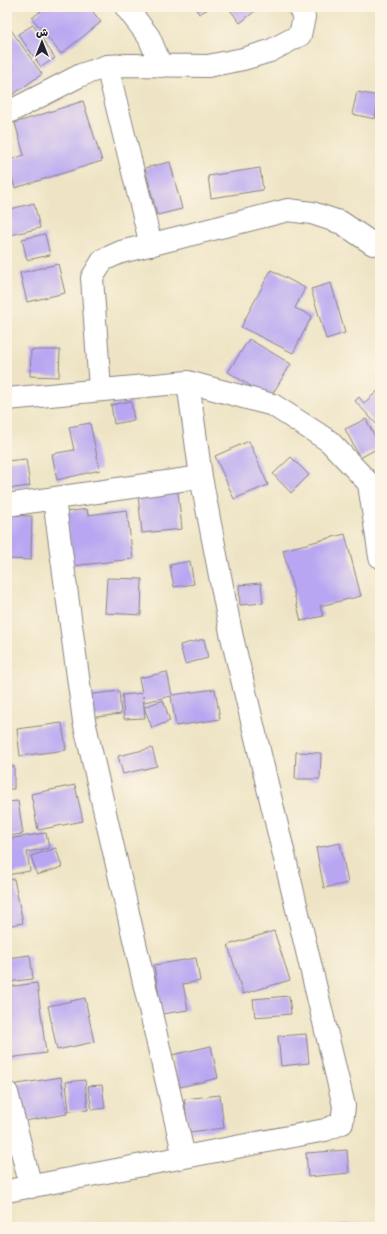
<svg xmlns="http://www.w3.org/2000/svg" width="387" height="1234" font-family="Mali,'Playpen Sans Arabic',sans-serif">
	<rect width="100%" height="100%" fill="#fcf5e5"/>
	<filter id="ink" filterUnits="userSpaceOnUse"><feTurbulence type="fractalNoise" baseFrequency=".025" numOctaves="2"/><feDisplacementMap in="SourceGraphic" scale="8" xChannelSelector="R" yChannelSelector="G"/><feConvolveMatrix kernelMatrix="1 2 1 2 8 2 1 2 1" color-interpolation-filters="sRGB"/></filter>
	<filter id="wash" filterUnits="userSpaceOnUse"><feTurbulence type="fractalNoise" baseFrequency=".012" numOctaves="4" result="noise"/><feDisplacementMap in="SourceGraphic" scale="16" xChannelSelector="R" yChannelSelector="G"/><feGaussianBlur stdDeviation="0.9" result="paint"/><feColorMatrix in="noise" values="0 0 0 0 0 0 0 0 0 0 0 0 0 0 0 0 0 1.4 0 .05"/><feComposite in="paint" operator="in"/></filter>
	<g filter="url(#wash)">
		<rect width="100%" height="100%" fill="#eee4c5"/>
		<g id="blocks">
			<path fill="#b8a6f2" d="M 38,7 L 89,7 L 101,22 L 61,54 L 32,18 L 41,11 Z
				M 195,7 L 212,7 L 199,14 Z
				M 228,7 L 260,7 L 240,23 Z
				M 33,25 L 55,58 L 41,67 L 18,34 Z
				M 11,30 L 42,74 L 8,98 L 7,95 L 7,32 Z
				M 357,92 L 379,96 L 375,119 L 352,114 Z
				M 83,101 L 102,161 L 15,188 L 7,161 L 24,155 L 15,123 Z
				M 170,162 L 182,209 L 157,215 L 145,168 Z
				M 260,168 L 263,190 L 211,198 L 208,176 Z
				M 34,203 L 40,228 L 7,236 L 7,210 Z
				M 45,234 L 50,255 L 27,260 L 22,239 Z
				M 58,264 L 65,293 L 27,302 L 20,273 Z
				M 271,270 L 305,288 L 295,308 L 312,316 L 293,353 L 241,327 Z
				M 331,283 L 345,333 L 326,339 L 311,289 Z
				M 249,339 L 291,364 L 270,398 L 228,372 Z
				M 31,350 L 60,350 L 59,377 L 30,376 Z
				M 380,389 L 380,428 L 355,401 L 359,397 L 364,403 Z
				M 131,401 L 134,420 L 114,424 L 111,405 Z
				M 366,419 L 380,447 L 360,458 L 345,429 Z
				M 90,423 L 100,470 L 57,480 L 52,454 L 74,450 L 69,427 Z
				M 249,441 L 268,485 L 234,499 L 215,456 Z
				M 291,457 L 309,475 L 291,493 L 273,474 Z
				M 26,459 L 30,486 L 7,489 L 7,461 Z
				M 178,492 L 182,529 L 142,533 L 138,495 Z
				M 87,509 L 88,515 L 127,510 L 133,559 L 72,566 L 66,512 Z
				M 7,515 L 32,516 L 31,560 L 7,559 Z
				M 345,534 L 361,596 L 320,606 L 323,616 L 301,621 L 283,550 Z
				M 190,561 L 194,584 L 174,587 L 170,565 Z
				M 107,578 L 142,579 L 141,615 L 105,613 Z
				M 261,583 L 263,603 L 240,605 L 239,585 Z
				M 204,639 L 208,658 L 185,664 L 180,645 Z
				M 167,672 L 172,695 L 215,689 L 220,719 L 176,726 L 171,696 L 144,702 L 143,696 L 145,718 L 124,719 L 122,695 L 142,693 L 139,678 Z
				M 119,691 L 121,714 L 89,718 L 86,695 Z
				M 163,700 L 170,721 L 152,728 L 144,707 Z
				M 62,723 L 66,750 L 20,756 L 17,729 Z
				M 152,748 L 157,766 L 123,774 L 118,756 Z
				M 296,752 L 321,753 L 320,779 L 295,779 Z
				M 7,766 L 14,766 L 14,789 L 7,789 Z
				M 75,785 L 83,821 L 38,830 L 31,794 Z
				M 18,801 L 23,834 L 7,836 L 7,802 Z
				M 46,833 L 49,848 L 27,852 L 30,871 L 7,875 L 7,839 Z
				M 340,843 L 348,883 L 324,888 L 316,848 Z
				M 56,848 L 62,867 L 37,875 L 31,856 Z
				M 14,879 L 23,923 L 7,926 L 7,880 Z
				M 274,931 L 290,980 L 243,994 L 228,945 Z
				M 30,955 L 33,979 L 7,982 L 7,958 Z
				M 196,958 L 200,981 L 183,984 L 188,1010 L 162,1014 L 154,965 Z
				M 37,983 L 46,1053 L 8,1058 L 7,987 Z
				M 289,996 L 291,1014 L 255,1017 L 253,999 Z
				M 85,998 L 94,1042 L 57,1050 L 48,1006 Z
				M 306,1034 L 309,1063 L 281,1066 L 278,1036 Z
				M 211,1046 L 218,1078 L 180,1087 L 172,1055 Z
				M 61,1077 L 67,1114 L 18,1122 L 12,1085 Z
				M 85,1080 L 88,1110 L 69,1111 L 66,1082 Z
				M 102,1085 L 105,1108 L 92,1110 L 88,1086 Z
				M 220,1095 L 224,1128 L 189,1132 L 184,1099 Z
				M 347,1150 L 349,1173 L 308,1177 L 306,1153 Z
				M 364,1223 L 365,1227 L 331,1227 L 331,1225 Z"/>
		</g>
	</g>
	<g filter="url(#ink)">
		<use href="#blocks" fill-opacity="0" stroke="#888380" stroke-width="1"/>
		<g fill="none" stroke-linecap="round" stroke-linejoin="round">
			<g stroke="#888380" stroke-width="24">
				<path id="street" d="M 126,7 L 149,37 L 161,66
					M 107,66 L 151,245
					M 7,113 L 81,75 L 107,66 L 128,65 L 208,66 L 243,59 L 270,51 L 300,35 L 304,17 L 299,7
					M 100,389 L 92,278 L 103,260 L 121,252 L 288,210 L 312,213 L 342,223 L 373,244
					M 7,399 L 188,382 L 273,405 L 329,441 L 380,495
					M 369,484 L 380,557
					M 54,499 L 84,721 L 184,1157
					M 7,505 L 201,477
					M 7,1093 L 31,1187
					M 7,1191 L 325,1130 L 342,1123 L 344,1106 L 231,633 L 201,477 L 188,382"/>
			</g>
			<use href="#street" stroke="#fff" stroke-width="22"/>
		</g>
	</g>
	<rect width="387" height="1234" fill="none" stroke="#fcf5e5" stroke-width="24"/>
	<g transform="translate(42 42)" stroke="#fcf5e5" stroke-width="3" paint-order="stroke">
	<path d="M0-3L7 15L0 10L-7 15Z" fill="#22223b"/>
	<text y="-6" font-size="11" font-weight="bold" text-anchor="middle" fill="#22223b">ش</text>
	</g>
</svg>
